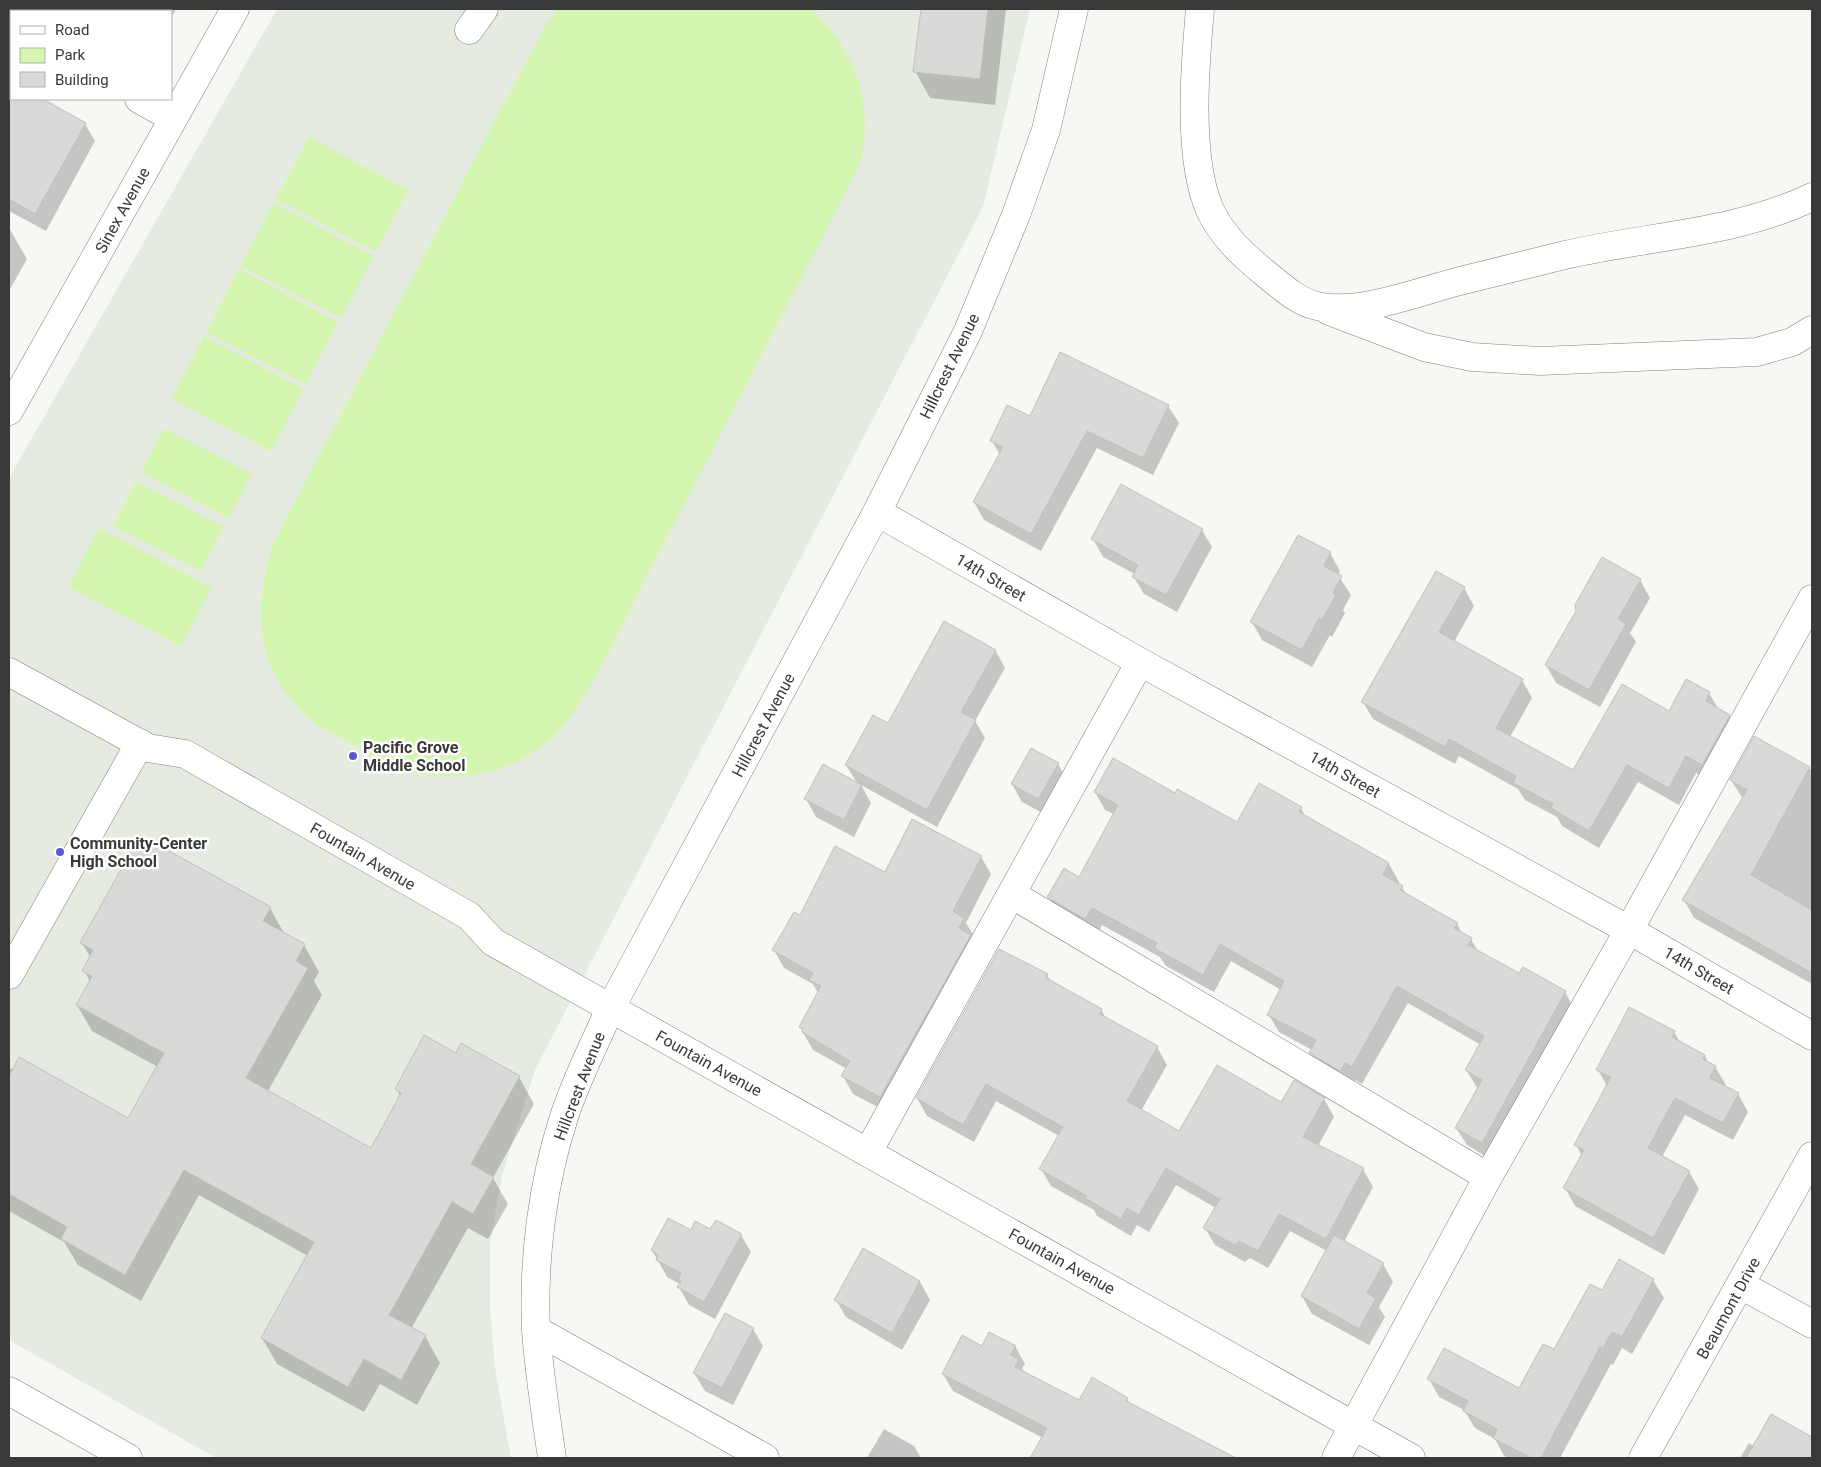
<svg xmlns="http://www.w3.org/2000/svg" width="1821" height="1467" font-family="Roboto,sans-serif">
	<rect width="100%" height="100%" fill="#f6f8f4"/>
	<path fill="#e6ebe2" d="M 277,9 L 1030,9 L 983,207 L 535,1070 L 502,1176 L 490,1243 L 490,1310 L 496,1375 L 511,1458 L 216,1458 L 9,1340 L 9,478 Z"/>
	<path fill="#d5f6b1" d="M 558,9 L 810,9 C 852,42 874,102 862,155 C 860,163 855,172 852,180 C 788,305 723,430 658,555 C 629,610 603,673 566,723 C 559,733 547,742 538,749 C 502,776 450,783 407,771 C 387,766 366,752 348,742 C 337,736 325,730 315,723 C 255,673 252,614 273,544 L 497,117 L 546,25 Z
		M 309,137 L 409,190 L 376,252 L 276,199 Z
		M 274,203 L 374,256 L 341,318 L 241,266 Z
		M 239,269 L 338,322 L 306,384 L 206,332 Z
		M 204,336 L 304,389 L 271,451 L 172,399 Z
		M 164,428 L 252,474 L 229,518 L 141,472 Z
		M 136,481 L 224,527 L 201,571 L 113,526 Z
		M 99,528 L 212,587 L 181,646 L 69,587 Z"/>
	<path fill="#0003" d="M 67,9 L 176,9 L 171,18 L 171,11 L 71,11 Z
		M 922,9 L 1006,9 L 995,105 L 930,98 L 915,71 Z
		M 10,81 L 11,99 L 41,99 L 85,124 L 95,141 L 46,231 L 9,211 L 9,166 L 14,157 L 9,154 Z
		M 9,228 L 27,259 L 9,291 Z
		M 1168,406 L 1179,423 L 1153,475 L 1097,448 L 1041,551 L 984,520 L 974,502 L 1000,455 L 992,441 L 1030,418 Z
		M 1202,530 L 1212,547 L 1177,612 L 1144,594 L 1134,577 L 1135,574 L 1103,557 L 1093,539 Z
		M 1330,553 L 1340,571 L 1338,575 L 1351,595 L 1343,610 L 1345,613 L 1332,637 L 1330,635 L 1312,667 L 1262,640 L 1252,622 Z
		M 1640,580 L 1650,598 L 1630,633 L 1636,642 L 1600,707 L 1556,683 L 1546,665 Z
		M 1464,588 L 1474,606 L 1454,642 L 1522,680 L 1532,698 L 1510,737 L 1573,772 L 1669,712 L 1709,693 L 1719,710 L 1729,716 L 1740,733 L 1713,782 L 1696,773 L 1679,805 L 1638,782 L 1599,848 L 1562,826 L 1557,817 L 1525,800 L 1518,789 L 1459,756 L 1455,764 L 1373,719 L 1363,702 Z
		M 995,650 L 1005,668 L 975,721 L 985,738 L 937,827 L 861,785 L 871,803 L 854,837 L 816,817 L 806,799 L 857,783 L 846,765 Z
		M 1755,738 L 1812,770 L 1812,984 L 1694,918 L 1684,900 L 1743,799 L 1731,780 Z
		M 1058,764 L 1068,782 L 1048,816 L 1022,802 L 1012,784 Z
		M 1095,792 L 1175,795 L 1238,823 L 1301,808 L 1306,818 L 1389,864 L 1399,882 L 1397,885 L 1402,887 L 1407,896 L 1457,924 L 1463,935 L 1471,939 L 1478,952 L 1520,975 L 1565,992 L 1575,1010 L 1492,1160 L 1467,1145 L 1456,1128 L 1478,1089 L 1466,1070 L 1481,1045 L 1408,1003 L 1362,1084 L 1355,1080 L 1351,1088 L 1321,1070 L 1311,1053 L 1312,1050 L 1279,1032 L 1269,1015 L 1281,990 L 1231,961 L 1214,992 L 1166,966 L 1160,957 L 1102,925 L 1096,936 L 1059,915 L 1049,897 L 1079,878 L 1114,814 L 1105,810 Z
		M 981,857 L 991,874 L 966,923 L 974,936 L 891,1114 L 853,1094 L 843,1076 L 847,1069 L 813,1050 L 800,1027 L 818,993 L 813,984 L 784,968 L 774,950 L 800,917 L 885,873 Z
		M 270,908 L 285,935 L 304,945 L 319,972 L 314,981 L 322,995 L 268,1091 L 372,1149 L 401,1097 L 396,1089 L 456,1054 L 519,1077 L 534,1104 L 493,1178 L 508,1204 L 488,1239 L 468,1228 L 411,1329 L 425,1336 L 440,1363 L 417,1405 L 380,1384 L 364,1412 L 277,1364 L 262,1338 L 308,1256 L 199,1195 L 141,1301 L 78,1265 L 64,1242 L 9,1211 L 9,1068 L 129,1119 L 158,1067 L 92,1031 L 77,1005 L 90,981 L 84,970 L 91,958 L 82,943 Z
		M 1047,975 L 1051,982 L 1101,1010 L 1106,1018 L 1157,1047 L 1167,1065 L 1141,1111 L 1180,1133 L 1281,1104 L 1324,1099 L 1334,1117 L 1318,1146 L 1363,1169 L 1373,1187 L 1344,1242 L 1383,1264 L 1393,1282 L 1379,1307 L 1385,1317 L 1369,1345 L 1312,1314 L 1302,1296 L 1327,1251 L 1290,1231 L 1268,1268 L 1250,1258 L 1245,1262 L 1215,1245 L 1205,1228 L 1216,1208 L 1176,1185 L 1149,1232 L 1137,1225 L 1131,1236 L 1097,1216 L 1094,1210 L 1051,1186 L 1041,1169 L 1059,1136 L 996,1101 L 974,1142 L 927,1116 L 917,1098 Z
		M 1674,1032 L 1680,1042 L 1705,1056 L 1709,1064 L 1715,1067 L 1726,1085 L 1724,1087 L 1738,1094 L 1748,1112 L 1733,1140 L 1685,1115 L 1662,1157 L 1689,1172 L 1699,1189 L 1664,1255 L 1575,1206 L 1565,1188 L 1582,1156 L 1576,1145 L 1607,1086 L 1598,1070 Z
		M 711,1231 L 741,1235 L 751,1252 L 715,1319 L 689,1305 L 679,1287 L 680,1284 L 667,1277 L 652,1250 L 691,1232 Z
		M 863,1250 L 920,1282 L 930,1300 L 902,1350 L 846,1317 L 836,1300 Z
		M 1653,1280 L 1664,1298 L 1632,1354 L 1622,1348 L 1613,1365 L 1611,1364 L 1560,1458 L 1509,1458 L 1504,1456 L 1495,1439 L 1475,1428 L 1464,1410 L 1439,1397 L 1429,1379 L 1520,1390 L 1602,1292 Z
		M 753,1329 L 763,1346 L 733,1405 L 705,1391 L 694,1373 Z
		M 1015,1346 L 1025,1364 L 1022,1368 L 1025,1374 L 1080,1402 L 1092,1379 L 1127,1399 L 1131,1405 L 1230,1458 L 1032,1458 L 1043,1438 L 953,1391 L 943,1374 L 982,1347 Z
		M 1771,1415 L 1812,1439 L 1812,1458 L 1740,1458 L 1749,1443 L 1754,1446 Z
		M 884,1429 L 914,1446 L 921,1458 L 867,1458 Z"/>
	<path fill="#d9dad7" stroke="#bfc1bd" d="M 921,9 L 988,9 L 980,79 L 913,72 Z
		M 9,99 L 43,99 L 86,123 L 35,214 L 9,199 Z
		M 1060,352 L 1169,405 L 1143,458 L 1087,431 L 1031,534 L 973,502 L 1003,447 L 990,441 L 1007,405 L 1030,416 Z
		M 1121,484 L 1203,529 L 1166,595 L 1132,577 L 1138,565 L 1091,539 Z
		M 1298,535 L 1331,552 L 1324,566 L 1342,576 L 1333,593 L 1336,595 L 1322,620 L 1319,618 L 1302,650 L 1250,622 Z
		M 1602,557 L 1641,579 L 1618,619 L 1626,624 L 1589,690 L 1545,665 L 1576,611 L 1575,605 Z
		M 1436,571 L 1465,587 L 1439,632 L 1523,679 L 1496,728 L 1573,770 L 1622,684 L 1669,711 L 1686,679 L 1710,692 L 1706,701 L 1730,715 L 1702,765 L 1686,756 L 1669,788 L 1627,765 L 1589,831 L 1551,808 L 1553,804 L 1513,783 L 1516,776 L 1449,739 L 1445,747 L 1361,702 Z
		M 944,621 L 996,650 L 961,712 L 976,720 L 927,810 L 845,765 L 873,715 L 888,723 Z
		M 1754,736 L 1810,767 L 1751,875 L 1812,910 L 1812,973 L 1682,900 L 1747,790 L 1730,780 Z
		M 1031,748 L 1059,763 L 1038,799 L 1011,784 Z
		M 1113,758 L 1175,793 L 1177,789 L 1237,822 L 1259,783 L 1302,807 L 1299,812 L 1389,863 L 1383,875 L 1403,886 L 1400,890 L 1458,923 L 1454,928 L 1472,938 L 1468,945 L 1519,973 L 1523,967 L 1566,991 L 1482,1143 L 1455,1128 L 1482,1080 L 1465,1070 L 1484,1036 L 1397,986 L 1352,1067 L 1345,1063 L 1340,1071 L 1309,1053 L 1316,1040 L 1267,1015 L 1284,981 L 1220,944 L 1203,975 L 1154,948 L 1157,943 L 1092,908 L 1085,919 L 1047,897 L 1064,868 L 1079,877 L 1118,805 L 1094,792 Z
		M 823,764 L 862,785 L 844,820 L 804,799 Z
		M 912,819 L 982,856 L 953,911 L 964,918 L 959,928 L 971,935 L 880,1097 L 841,1076 L 850,1061 L 802,1032 L 803,1029 L 799,1027 L 821,986 L 809,980 L 813,973 L 772,950 L 794,912 L 800,915 L 835,846 L 885,872 Z
		M 140,835 L 271,907 L 263,921 L 305,944 L 296,961 L 308,968 L 246,1078 L 371,1148 L 401,1093 L 395,1089 L 424,1035 L 456,1053 L 461,1043 L 520,1076 L 471,1164 L 494,1177 L 473,1214 L 452,1202 L 389,1315 L 426,1335 L 401,1380 L 364,1359 L 348,1387 L 261,1338 L 314,1242 L 184,1170 L 125,1275 L 61,1239 L 67,1227 L 9,1194 L 9,1076 L 19,1057 L 128,1118 L 164,1053 L 76,1005 L 92,976 L 82,971 L 93,950 L 80,943 Z
		M 999,949 L 1048,974 L 1046,978 L 1102,1009 L 1100,1014 L 1158,1046 L 1127,1101 L 1179,1131 L 1217,1065 L 1281,1102 L 1294,1080 L 1325,1098 L 1303,1137 L 1364,1168 L 1326,1239 L 1279,1214 L 1258,1251 L 1239,1241 L 1235,1245 L 1203,1228 L 1220,1199 L 1166,1168 L 1139,1215 L 1127,1208 L 1121,1219 L 1085,1198 L 1087,1196 L 1039,1169 L 1063,1127 L 986,1084 L 963,1125 L 916,1098 Z
		M 1629,1007 L 1675,1031 L 1672,1037 L 1705,1055 L 1703,1059 L 1716,1066 L 1710,1078 L 1739,1093 L 1723,1123 L 1675,1098 L 1648,1148 L 1690,1171 L 1653,1238 L 1563,1188 L 1584,1150 L 1574,1145 L 1611,1077 L 1596,1070 Z
		M 668,1218 L 691,1230 L 695,1221 L 710,1229 L 716,1220 L 742,1234 L 704,1302 L 677,1287 L 681,1281 L 678,1279 L 681,1273 L 656,1260 L 658,1255 L 651,1250 Z
		M 1334,1235 L 1384,1263 L 1367,1293 L 1376,1298 L 1359,1329 L 1301,1296 Z
		M 863,1248 L 920,1281 L 892,1333 L 834,1300 Z
		M 1619,1259 L 1654,1279 L 1622,1337 L 1612,1332 L 1603,1348 L 1600,1347 L 1541,1458 L 1531,1458 L 1493,1438 L 1497,1429 L 1463,1411 L 1468,1401 L 1427,1379 L 1444,1348 L 1519,1388 L 1543,1344 L 1554,1349 L 1590,1284 L 1602,1290 Z
		M 725,1313 L 754,1328 L 722,1388 L 693,1373 Z
		M 989,1332 L 1016,1346 L 1010,1355 L 1019,1359 L 1015,1367 L 1079,1400 L 1092,1377 L 1128,1398 L 1126,1401 L 1236,1458 L 1030,1458 L 1047,1428 L 942,1374 L 962,1335 L 982,1346 Z
		M 1771,1414 L 1812,1437 L 1812,1458 L 1746,1458 Z"/>
	<g fill="none" stroke-linecap="round" stroke-linejoin="round">
		<g stroke="#7e807d" stroke-width="29">
			<path id="minor" d="M 1200,9 C 1195,65 1187,158 1210,210 C 1222,236 1244,256 1266,274 C 1281,286 1298,302 1317,306 C 1359,316 1420,291 1460,281 C 1495,272 1530,264 1565,255 C 1647,236 1735,234 1812,197
				M 9,24 L 11,25
				M 469,30 L 484,9
				M 139,99 L 173,118
				M 1329,311 L 1424,347 L 1472,357 L 1540,361 L 1757,352 L 1792,342 L 1812,330
				M 9,411 L 235,9
				M 877,512 L 1140,662 L 1629,930 L 1812,1036
				M 9,672 L 148,748 L 185,754 L 469,916 L 493,942 L 1411,1458
				M 1013,895 L 1488,1177
				M 9,975 L 140,743
				M 868,1152 L 1140,662
				M 1741,1285 L 1812,1324
				M 536,1330 L 765,1458
				M 552,1458 C 546,1416 539,1373 536,1330 C 533,1260 542,1185 564,1117 C 576,1080 594,1045 610,1009 L 877,512 L 968,331 L 1016,215 L 1046,130 L 1074,9
				M 1336,1458 L 1488,1177 L 1629,930 L 1812,599
				M 1643,1458 L 1812,1156"/>
		</g>
		<g stroke="#7e807d" stroke-width="29">
			<path id="major" d="M 9,1391 L 128,1458"/>
		</g>
		<use href="#minor" stroke="#fff" stroke-width="28"/>
		<use href="#major" stroke="#fff" stroke-width="28"/>
	</g>
	<g fill="#5857ce" stroke="#fff" stroke-width="2">
		<circle cx="353" cy="756" r="5"/>
		<circle cx="60" cy="852" r="5"/>
	</g>
	<g text-anchor="middle" stroke-width="5" stroke-linejoin="round" paint-order="stroke">
		<g font-size="16" fill="#383938" stroke="#fff">
			<text transform="translate(122 210) rotate(-61)" y="6">Sinex Avenue</text>
			<text transform="translate(949 366) rotate(-64)" y="6">Hillcrest Avenue</text>
			<text transform="translate(991 577) rotate(30)" y="6">14th Street</text>
			<text transform="translate(763 725) rotate(-62)" y="6">Hillcrest Avenue</text>
			<text transform="translate(1345 774) rotate(29)" y="6">14th Street</text>
			<text transform="translate(363 856) rotate(30)" y="6">Fountain Avenue</text>
			<text transform="translate(1699 970) rotate(30)" y="6">14th Street</text>
			<text transform="translate(709 1063) rotate(29)" y="6">Fountain Avenue</text>
			<text transform="translate(579 1086) rotate(-69)" y="6">Hillcrest Avenue</text>
			<text transform="translate(1062 1261) rotate(29)" y="6">Fountain Avenue</text>
			<text transform="translate(1728 1308) rotate(-61)" y="6">Beaumont Drive</text>
		</g>
		<g font-size="16" font-weight="bold" fill="#383938" stroke="#fff" text-anchor="start">
			<text x="363" y="753">Pacific Grove<tspan x="363" dy="18">Middle School</tspan></text>
			<text x="70" y="849">Community-Center<tspan x="70" dy="18">High School</tspan></text>
		</g>
	</g>
	<rect width="1821" height="1467" fill="none" stroke="#383938" stroke-width="20"/>
	<rect x="10" y="10" width="162" height="90" fill="#ffffff" stroke="#afb0af"/>
	<rect x="20" y="26" width="25" height="8" fill="#ffffff" stroke="#afb0af"/>
	<text x="55" y="35" font-size="15" fill="#383938">Road</text>
	<rect x="20" y="48" width="25" height="15" fill="#d5f6b1" stroke="#afb0af"/>
	<text x="55" y="60" font-size="15" fill="#383938">Park</text>
	<rect x="20" y="72" width="25" height="15" fill="#d9dad7" stroke="#afb0af"/>
	<text x="55" y="85" font-size="15" fill="#383938">Building</text>
</svg>
